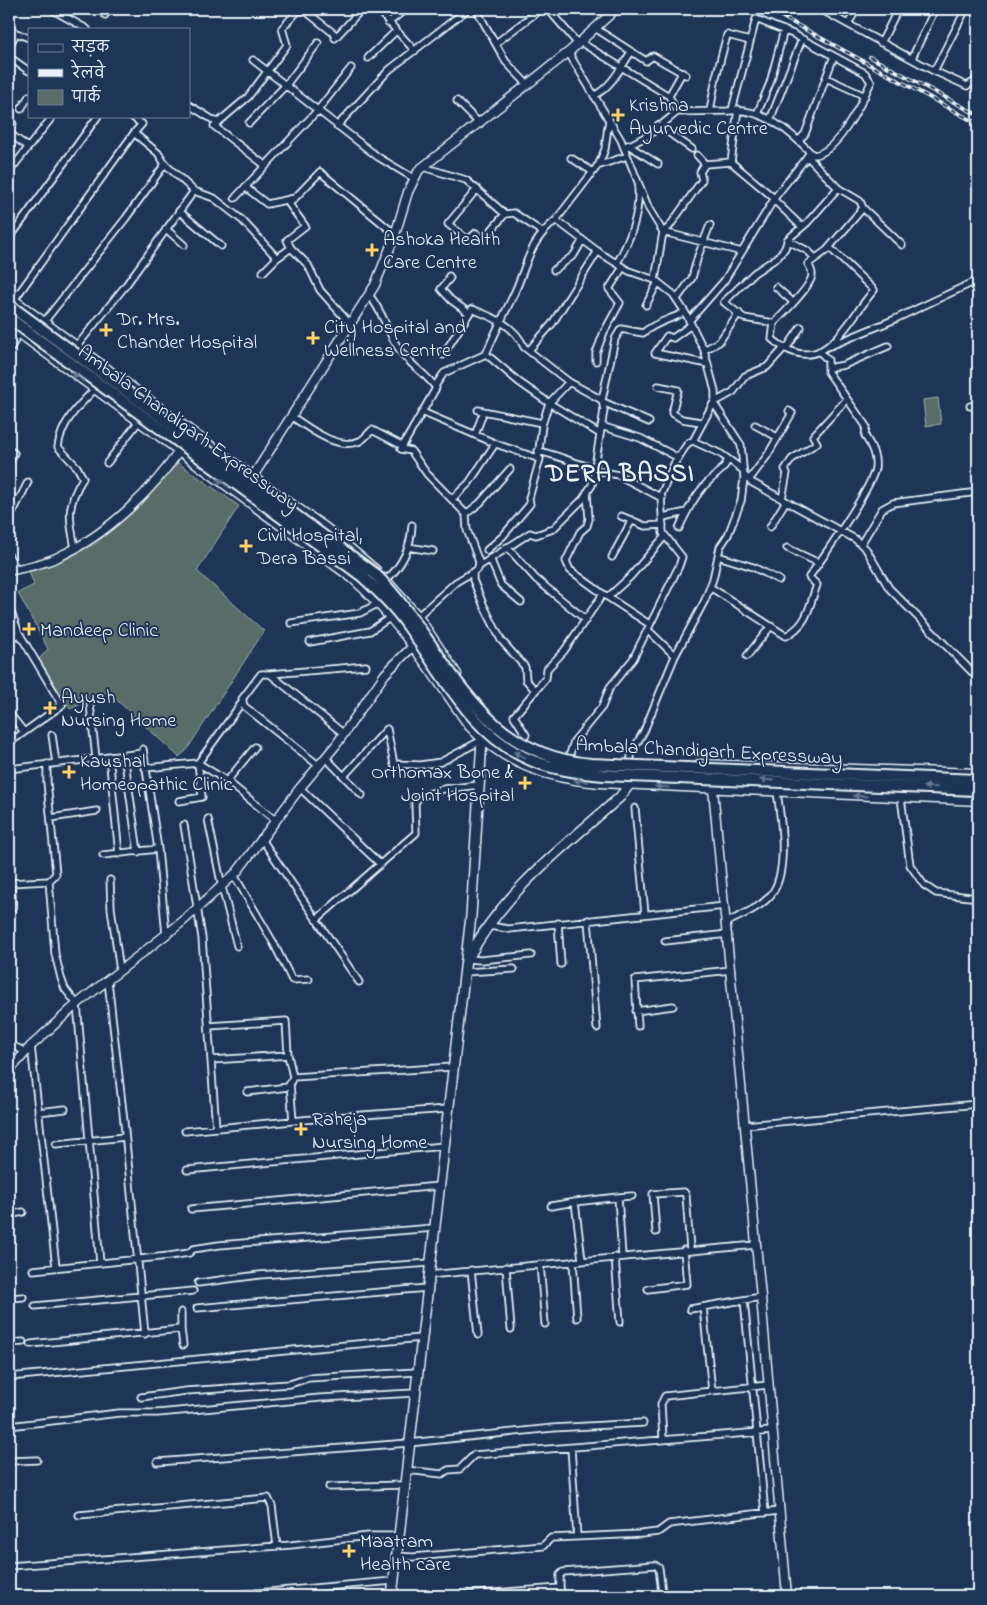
<svg xmlns="http://www.w3.org/2000/svg" width="987" height="1605" font-family="'Indie Flower','Playpen Sans Deva',sans-serif">
	<rect width="100%" height="100%" fill="#1d3557"/>
	<filter id="ink" filterUnits="userSpaceOnUse"><feTurbulence type="fractalNoise" baseFrequency=".02" numOctaves="2"/><feDisplacementMap in="SourceGraphic" scale="10" xChannelSelector="R" yChannelSelector="G"/><feConvolveMatrix kernelMatrix="1 2 1 2 8 2 1 2 1" color-interpolation-filters="sRGB"/></filter>
	<g filter="url(#ink)">
		<path fill="#596c68" stroke="#a0aeb0" d="M 938,398 L 941,424 L 926,426 L 923,400 Z
			M 177,462 L 239,506 L 197,571 L 264,631 L 186,751 L 179,757 L 108,692 L 70,709 L 39,659 L 48,649 L 18,593 L 34,585 L 29,571 L 95,544 L 145,501 Z"/>
		<g fill="none" stroke-linecap="round" stroke-linejoin="round">
			<g stroke="#e8f1f8" stroke-width="9">
				<path id="street" d="M 51,9 L 87,29
					M 303,9 L 337,36
					M 377,9 L 415,51
					M 476,9 L 506,62 L 528,85
					M 548,9 L 578,44
					M 820,9 L 934,71 L 967,86 L 978,79
					M 973,9 L 978,11
					M 105,15 L 109,9
					M 388,23 L 406,9
					M 848,24 L 857,9
					M 9,28 L 16,33 L 9,47
					M 595,28 L 646,61 L 653,56 L 686,75
					M 16,33 L 29,38
					M 335,38 L 362,9
					M 580,42 L 669,96 L 677,112
					M 496,43 L 541,9
					M 881,43 L 898,9
					M 570,51 L 571,57 L 621,140 L 649,209 L 663,232 L 655,280
					M 9,57 L 29,71
					M 368,58 L 396,31
					M 912,58 L 935,9
					M 253,60 L 378,157 L 415,179
					M 934,71 L 966,9
					M 826,78 L 865,96
					M 594,96 C 612,86 620,69 631,52
					M 669,96 L 682,73
					M 457,101 L 480,124
					M 189,105 L 218,123
					M 21,109 L 29,96
					M 710,111 L 716,77 L 727,35 L 750,41
					M 757,114 L 770,83 L 784,30
					M 131,116 L 142,124 L 134,133
					M 609,119 L 605,149 L 599,164 L 556,220 L 600,253 L 629,271 L 655,280 L 673,294 L 685,312 L 704,350 L 715,391 L 715,405 L 741,445 L 744,478 L 741,501 L 728,535 L 720,547 L 713,579 L 705,600 L 675,656 L 644,731 L 632,752 L 630,762
					M 770,120 L 802,39
					M 249,123 L 286,85 L 318,43
					M 658,125 L 692,149
					M 337,126 L 389,70 L 468,9
					M 9,131 L 13,124
					M 9,133 L 28,147
					M 799,140 L 805,134 L 834,56
					M 628,145 L 658,164
					M 624,148 L 649,135 L 677,112 L 728,111 C 761,106 791,132 813,155 C 837,154 862,102 871,82 L 865,73 L 793,34 L 756,19 L 732,110
					M 807,156 L 838,188 L 807,223 L 788,239 L 785,248 L 778,257 L 754,273 L 724,302 L 744,318 L 774,323 C 783,314 811,287 812,275 C 812,271 810,267 808,264 L 827,250 L 863,208 L 860,201 L 838,188
					M 571,158 L 593,172
					M 731,162 L 774,198
					M 705,164 L 731,162 L 738,109
					M 266,166 L 214,126 L 248,97 L 287,45 L 282,28 L 300,9
					M 597,166 L 627,156
					M 423,167 L 466,180 L 505,214 L 514,213 L 542,232
					M 9,172 L 53,116
					M 245,187 L 267,204 L 295,198
					M 477,189 L 448,224 L 468,240 L 476,233 L 484,239 L 505,214
					M 235,198 L 318,110 L 351,68
					M 774,200 L 802,227
					M 863,208 L 902,245
					M 179,211 L 221,246
					M 556,220 C 526,245 528,266 512,298 C 503,317 494,335 486,354 L 519,382 L 549,403 L 600,434
					M 166,229 L 184,245
					M 663,232 L 669,227 L 702,180 L 700,172 L 705,164 L 697,155
					M 663,232 L 742,252
					M 9,239 L 98,116
					M 787,240 L 808,251 L 815,258
					M 617,263 C 630,240 640,215 638,188
					M 554,270 L 574,255 L 582,241
					M 263,272 L 277,258 L 291,248
					M 449,276 L 450,278 L 441,289 L 451,300 L 469,313
					M 776,287 L 793,302
					M 369,295 C 383,311 387,332 399,349 C 409,365 426,373 436,388 L 401,449 L 411,451 L 427,474 L 466,514 L 467,530 L 479,562 L 478,569 L 456,582 L 418,616
					M 677,299 L 692,278 L 698,256 L 710,225
					M 14,300 L 134,133 L 158,153 L 165,164
					M 646,305 L 658,282
					M 689,321 L 724,281 L 776,196 L 809,154
					M 44,322 L 126,218 L 165,164 L 194,191 L 214,198 L 242,220 L 277,258
					M 774,323 L 772,339 C 823,382 845,324 874,290 L 830,248
					M 350,324 L 320,290 L 308,265 L 291,248 L 287,240 L 305,226 L 289,204 L 320,172 L 395,234
					M 691,325 L 673,338 L 667,336 L 655,353 L 708,364
					M 77,346 L 126,285 L 194,191
					M 830,346 L 893,320 L 978,280
					M 530,349 L 552,324 L 598,251
					M 786,349 L 801,327
					M 704,350 L 719,342 L 739,313
					M 9,351 L 19,333
					M 443,355 L 472,309 C 492,317 515,325 524,347 L 569,382 L 549,403 L 542,425 L 538,458
					M 596,361 L 596,353 L 604,332 L 620,303 L 609,289 L 623,267
					M 828,368 L 844,365 L 888,346
					M 569,382 L 602,400
					M 435,386 L 444,373 L 486,354
					M 658,386 L 678,390 L 672,413 L 682,419 L 701,422
					M 603,402 L 649,422
					M 715,402 L 733,392 L 745,376 L 767,367 L 784,348
					M 970,406 L 978,405
					M 478,410 L 542,423
					M 422,412 L 499,445 L 540,459 L 529,498 L 530,504 L 503,536 L 487,550
					M 291,416 C 309,428 337,451 360,441 C 364,439 369,433 372,430 L 403,446
					M 755,425 L 777,437
					M 601,426 L 640,438 L 679,458
					M 475,435 L 482,416
					M 693,441 L 721,454 L 743,470
					M 9,450 L 14,453 L 9,464
					M 538,451 C 558,455 575,464 595,468
					M 107,463 L 139,421
					M 595,470 L 618,475 L 662,498
					M 744,475 L 751,482 L 855,539 L 866,549 L 889,588 L 978,678
					M 749,480 L 767,456 L 792,413 L 789,411
					M 587,492 L 589,519 L 587,526 L 580,532 L 566,561 L 570,570 L 603,594
					M 9,496 L 18,501
					M 452,499 L 469,483 L 495,444
					M 782,499 L 787,473 L 785,469 L 792,459 L 817,443 L 813,436 L 847,399
					M 466,514 L 480,503 L 510,469
					M 621,516 L 645,526 L 663,525
					M 663,517 L 687,512
					M 9,520 L 28,482
					M 770,527 L 786,501
					M 679,528 C 687,511 696,493 710,480 C 718,473 723,470 728,460
					M 861,544 L 882,509 L 893,503 L 978,492
					M 408,547 L 433,551
					M 507,547 L 536,579 L 586,620
					M 75,548 C 69,519 66,505 83,478 L 77,467 L 58,447 C 61,423 78,406 95,389
					M 787,548 L 819,563
					M 9,556 L 16,569
					M 718,556 L 753,567 L 779,580
					M 612,557 L 632,520
					M 490,558 L 501,585 L 521,602
					M 478,567 L 530,533 L 536,535 L 553,529 L 583,499 L 592,485 L 604,410 L 602,400 L 615,339 L 621,329 L 643,333 C 657,321 670,320 685,312
					M 473,573 L 473,580 L 483,604 L 501,640 L 525,667 L 526,680 L 535,690
					M 386,580 C 403,565 411,547 412,525
					M 710,587 L 786,636 C 809,623 808,608 817,585 L 809,577 C 822,559 873,486 875,468 C 877,456 871,445 865,436 L 866,426 L 828,372 L 828,360 L 819,351
					M 608,597 L 630,577 L 665,536
					M 9,607 L 19,633 L 62,705 L 9,743
					M 291,623 L 360,613 L 379,603
					M 648,630 L 675,656
					M 9,640 L 19,633
					M 310,642 L 370,631 L 391,617
					M 747,656 L 771,626
					M 270,674 L 366,666
					M 90,704 L 96,758
					M 9,713 L 24,732
					M 52,735 L 56,763
					M 526,735 L 514,716 L 546,678 L 547,669 L 564,651 L 603,594 L 649,624
					M 143,749 L 158,849 L 166,935
					M 124,755 L 138,852
					M 109,756 L 119,854
					M 325,757 L 362,795
					M 569,757 L 574,741 L 602,707 L 610,687 L 633,659 L 679,566 L 682,557 L 663,533 L 661,495 L 674,464 L 688,443 L 693,441 L 715,400
					M 47,764 L 47,782 L 56,874 L 49,881 L 55,954 L 61,978 L 65,989 L 77,1004 L 100,1263
					M 318,765 L 244,706 L 242,699 L 261,674 L 270,674 L 344,734
					M 145,768 L 198,763 L 227,781 L 275,820
					M 9,769 L 143,753
					M 344,776 L 387,729 L 394,764 L 420,765 L 441,762 L 482,740
					M 227,781 L 255,747
					M 300,788 L 380,864
					M 901,798 L 910,865 L 924,885 L 936,893 L 978,898
					M 179,801 L 202,797 L 198,763 L 243,701
					M 635,808 L 645,914
					M 51,818 L 97,811
					M 208,819 L 222,887 L 237,946
					M 184,825 L 202,938 L 216,1128
					M 261,838 L 359,982
					M 103,855 L 158,849
					M 234,875 L 273,942 L 292,980 L 309,979
					M 110,880 L 111,908 L 120,971
					M 9,883 L 49,881
					M 11,883 L 13,908
					M 316,920 L 416,833 L 415,803 L 419,797 L 443,789 L 480,785
					M 588,920 L 597,1028
					M 558,923 L 561,964
					M 726,923 C 741,915 758,909 769,897 C 790,876 781,819 777,792
					M 489,926 L 509,929 L 725,906
					M 665,941 L 728,934
					M 468,959 L 481,960 L 531,955
					M 465,972 L 514,969
					M 108,981 L 123,1112 L 145,1334
					M 636,1011 L 673,1006
					M 209,1026 L 286,1021 L 288,1055
					M 638,1026 L 635,980 L 731,970
					M 9,1044 L 26,1052
					M 31,1046 L 56,1267
					M 212,1060 L 288,1055 L 293,1077
					M 290,1083 L 293,1121
					M 247,1092 L 288,1087 L 293,1077 L 453,1067
					M 38,1112 L 65,1109
					M 745,1125 L 978,1104
					M 185,1131 L 335,1117 L 448,1109
					M 56,1144 L 125,1137
					M 187,1170 L 444,1146
					M 575,1202 L 618,1197
					M 551,1206 L 575,1202 L 582,1260
					M 191,1209 L 439,1186
					M 9,1215 L 23,1212
					M 656,1232 L 653,1194 L 684,1192 L 686,1195 L 690,1250
					M 622,1256 L 618,1197 L 632,1196
					M 615,1257 L 620,1322
					M 573,1261 L 577,1318
					M 540,1264 L 545,1324
					M 506,1267 L 511,1329
					M 33,1270 L 169,1256 L 189,1253 L 193,1249 L 219,1245 L 434,1228
					M 471,1270 L 478,1335
					M 428,1275 L 756,1245
					M 198,1283 L 259,1275 L 430,1263
					M 648,1289 L 687,1284 L 684,1250
					M 9,1298 L 23,1297
					M 744,1300 L 765,1513
					M 35,1306 L 193,1291
					M 703,1307 L 712,1391
					M 197,1308 L 427,1288
					M 690,1309 L 761,1297
					M 181,1329 L 183,1345
					M 9,1343 L 23,1342
					M 31,1344 L 181,1329 L 181,1312
					M 9,1377 L 421,1338
					M 141,1397 L 186,1391 L 290,1384 L 308,1378 L 417,1372
					M 9,1426 L 119,1413 L 158,1413 L 320,1398 L 415,1393
					M 663,1439 L 661,1404 L 665,1396 L 768,1385
					M 571,1448 L 577,1537
					M 9,1461 L 37,1460
					M 157,1462 L 409,1443 L 553,1428 L 643,1423
					M 406,1470 L 442,1474 L 448,1470 L 460,1469 L 474,1455 L 772,1431
					M 329,1487 L 404,1485
					M 79,1515 L 268,1498 L 272,1506 L 277,1546
					M 395,1556 L 413,1557 L 543,1546 L 551,1538 L 641,1534 L 658,1532 L 669,1524 L 779,1511
					M 9,1566 L 291,1545 L 369,1536 L 398,1536
					M 560,1588 L 560,1575 L 563,1572 L 655,1565 L 659,1568 L 662,1593 L 658,1596
					M 221,1596 L 393,1581
					M 454,1596 L 560,1588 L 562,1596"/>
			</g>
			<g stroke="#e8f1f8" stroke-width="11">
				<path id="secondary" d="M 9,296 L 253,477 L 325,527 L 376,570
					M 9,326 L 352,578 C 399,620 433,675 469,726 C 504,764 548,779 599,783 L 978,801
					M 250,481 L 375,285 L 394,238 L 408,192 L 419,170 L 570,51 L 616,9
					M 9,571 C 26,567 45,564 60,556 C 107,535 154,489 182,447
					M 384,578 L 418,616 L 457,674
					M 699,764 L 978,773
					M 713,789 L 761,1297 L 787,1596
					M 9,1071 L 31,1046 L 77,1004 L 182,922 L 237,872 L 300,788 L 336,745 L 385,674 L 415,644"/>
			</g>
			<g stroke="#e8f1f8" stroke-width="12">
				<path id="primary" d="M 469,957 C 503,892 566,845 620,797 L 629,785 L 630,770
					M 392,1596 L 471,916 L 482,740 L 492,727"/>
			</g>
			<use href="#street" stroke="#1d3557" stroke-width="5.5"/>
			<use href="#secondary" stroke="#1d3557" stroke-width="8"/>
			<use href="#primary" stroke="#1d3557" stroke-width="9"/>
			<g stroke="#e8f1f8" stroke-width="4">
				<path id="rail" d="M 768,9 L 978,124
					M 870,57 L 978,115"/>
			</g>
			<use href="#rail" stroke="#1d3557" stroke-width="2" stroke-dasharray="5.5" stroke-linecap="butt"/>
			<g stroke="#e8f1f8" stroke-width="14" stroke-linecap="butt">
				<path id="highway-bridge" d="M 9,305 L 374,573 C 449,647 470,754 591,764 L 978,780
					M 9,318 L 362,576 C 379,592 395,607 408,626 C 444,676 473,737 533,761 C 556,770 580,773 604,775 L 978,790"/>
			</g>
			<use href="#highway-bridge" stroke="#1d3557" stroke-width="10"/>
		</g>
		<defs><path id="oneway-solid" d="M-6-.8H1V-3.2L6.5 0L1 3.2V.8H-6Z" transform="scale(1.25)"/></defs>
		<g fill="#64778f">
			<use href="#oneway-solid" transform="translate(78 377) rotate(-144)"/>
			<use href="#oneway-solid" transform="translate(223 483) rotate(-144)"/>
			<use href="#oneway-solid" transform="translate(520 755) rotate(-152)"/>
			<use href="#oneway-solid" transform="translate(767 780) rotate(-177)"/>
			<use href="#oneway-solid" transform="translate(581 781) rotate(-173)"/>
			<use href="#oneway-solid" transform="translate(662 787) rotate(-177)"/>
			<use href="#oneway-solid" transform="translate(930 787) rotate(-178)"/>
			<use href="#oneway-solid" transform="translate(860 796) rotate(-177)"/>
		</g>
	</g>
	<g fill="#ffd166" stroke="#1d3557" stroke-width="2">
		<path d="M615.5 107.5h5v5h5v5h-5v5h-5v-5h-5v-5h5z"/>
		<path d="M369.5 242.5h5v5h5v5h-5v5h-5v-5h-5v-5h5z"/>
		<path d="M103.5 322.5h5v5h5v5h-5v5h-5v-5h-5v-5h5z"/>
		<path d="M310.5 330.5h5v5h5v5h-5v5h-5v-5h-5v-5h5z"/>
		<path d="M243.5 538.5h5v5h5v5h-5v5h-5v-5h-5v-5h5z"/>
		<path d="M26.5 621.5h5v5h5v5h-5v5h-5v-5h-5v-5h5z"/>
		<path d="M47.5 700.5h5v5h5v5h-5v5h-5v-5h-5v-5h5z"/>
		<path d="M66.5 764.5h5v5h5v5h-5v5h-5v-5h-5v-5h5z"/>
		<path d="M522.5 775.5h5v5h5v5h-5v5h-5v-5h-5v-5h5z"/>
		<path d="M298.5 1121.5h5v5h5v5h-5v5h-5v-5h-5v-5h5z"/>
		<path d="M346.5 1543.5h5v5h5v5h-5v5h-5v-5h-5v-5h5z"/>
	</g>
	<g text-anchor="middle" stroke-width="4" stroke-linejoin="round" paint-order="stroke">
		<g font-size="20" fill="#e8f1f8" stroke="#1d3557" text-anchor="start">
			<text x="629" y="111">Krishna<tspan x="629" dy="23">Ayurvedic Centre</tspan></text>
			<text x="383" y="245">Ashoka Health<tspan x="383" dy="23">Care Centre</tspan></text>
			<text x="117" y="325">Dr. Mrs.<tspan x="117" dy="23">Chander Hospital</tspan></text>
			<text x="324" y="333">City Hospital and<tspan x="324" dy="23">Wellness Centre</tspan></text>
			<text x="257" y="541">Civil Hospital,<tspan x="257" dy="23">Dera Bassi</tspan></text>
			<text x="40" y="636">Mandeep Clinic</text>
			<text x="61" y="703">Ayush<tspan x="61" dy="23">Nursing Home</tspan></text>
			<text x="80" y="767">Kaushal<tspan x="80" dy="23">Homeopathic Clinic</tspan></text>
			<text x="514" y="778" text-anchor="end">Orthomax Bone &amp;<tspan x="514" dy="23">Joint Hospital</tspan></text>
			<text x="312" y="1125">Raheja<tspan x="312" dy="23">Nursing Home</tspan></text>
			<text x="360" y="1547">Maatram<tspan x="360" dy="23">Health care</tspan></text>
		</g>
		<g font-size="20" fill="#e8f1f8" stroke="#1d3557">
			<text transform="translate(189 427) rotate(36)" y="7">Ambala Chandigarh Expressway</text>
			<text transform="translate(709 750) rotate(3)" y="7">Ambala Chandigarh Expressway</text>
		</g>
		<g font-size="25" font-weight="bold" letter-spacing="1" fill="#e8f1f8" stroke="#1d3557">
			<text x="620" y="481">DERA BASSI</text>
		</g>
	</g>
	<rect width="987" height="1605" fill="none" stroke="#1d3557" stroke-width="30"/>
	<rect x="15" y="15" width="957" height="1575" fill="none" stroke="#e8f1f8" stroke-width="2" filter="url(#ink)"/>
	<rect x="28" y="28" width="162" height="90" fill="#1d3557" stroke="#6e8097"/>
	<rect x="38" y="44" width="25" height="8" fill="#1d3557" stroke="#6e8097"/>
	<text x="72" y="52" font-size="15" fill="#e8f1f8">सड़क</text>
	<rect x="38" y="69" width="25" height="8" fill="#e8f1f8" stroke="#6e8097"/>
	<text x="72" y="78" font-size="15" fill="#e8f1f8">रेलवे</text>
	<rect x="38" y="90" width="25" height="15" fill="#596c68" stroke="#6e8097"/>
	<text x="72" y="102" font-size="15" fill="#e8f1f8">पार्क</text>
</svg>
